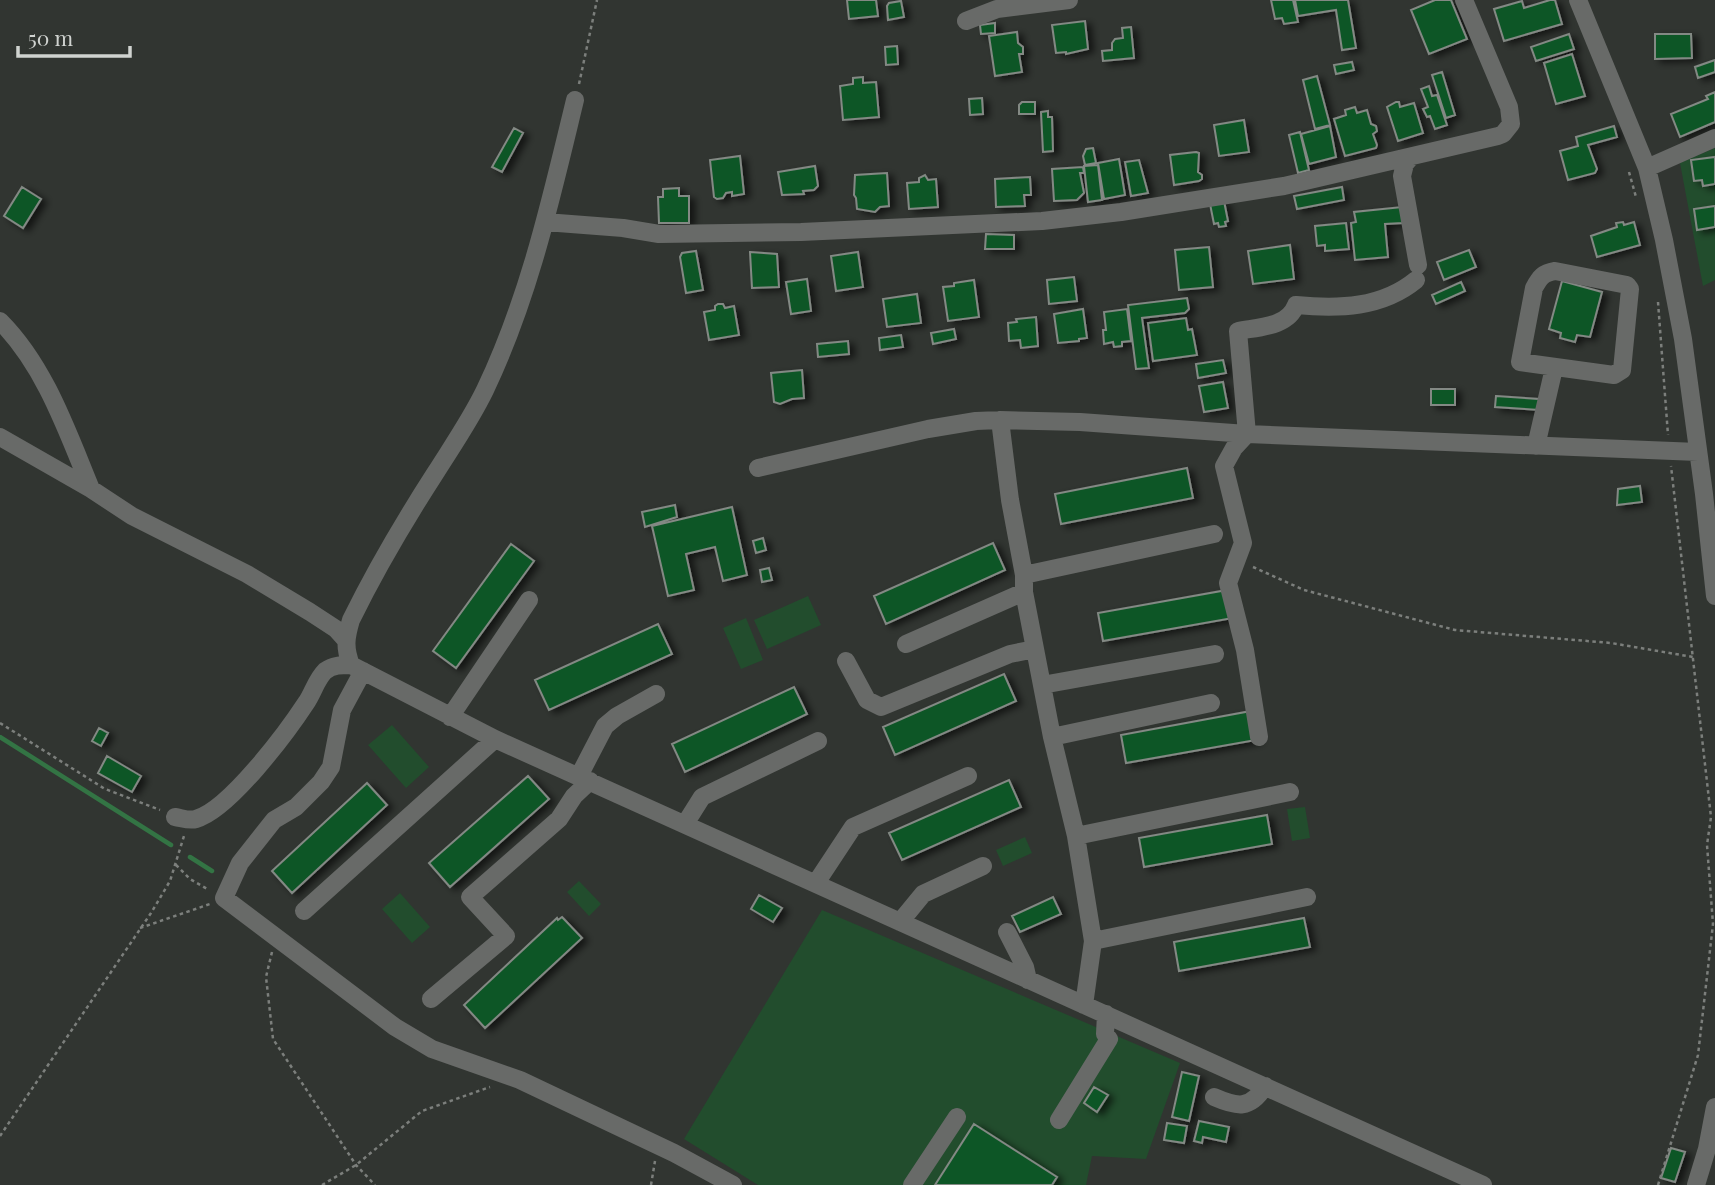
<svg xmlns="http://www.w3.org/2000/svg" width="1715" height="1185" font-family="'Playfair Display',serif">
	<defs>
		<filter id="shadow"><feDropShadow dx="5.5" dy="3" stdDeviation="3.5" flood-color="#0009"/></filter>
	</defs>
	<rect width="100%" height="100%" fill="#313531"/>
	<path fill="#224d2d" d="M 1715,148 L 1715,280 L 1703,286 L 1680,163 Z
		M 808,596 L 821,625 L 767,649 L 754,620 Z
		M 746,618 L 763,660 L 741,669 L 723,628 Z
		M 392,725 L 429,767 L 406,788 L 368,745 Z
		M 1305,807 L 1310,838 L 1292,841 L 1287,809 Z
		M 1025,837 L 1032,853 L 1003,866 L 996,850 Z
		M 579,881 L 601,904 L 589,916 L 567,892 Z
		M 400,893 L 430,927 L 412,943 L 382,909 Z
		M 822,910 L 1180,1063 L 1146,1159 L 1092,1156 L 1086,1185 L 758,1185 L 684,1139 Z"/>
	<g fill="none" stroke-linecap="round" stroke-linejoin="round">
		<path stroke="#337444" stroke-width="4.5" d="M 0,737 L 171,845
			M 190,857 L 212,871"/>
	</g>
	<path fill="#105628" stroke="#838984" stroke-width="2" filter="url(#shadow)" d="M 847,0 L 876,0 L 878,16 L 849,19 Z
		M 1271,0 L 1293,0 L 1298,22 L 1284,24 L 1282,18 L 1275,19 Z
		M 1295,0 L 1348,0 L 1356,48 L 1342,50 L 1336,10 L 1298,16 Z
		M 1435,0 L 1451,0 L 1467,39 L 1429,54 L 1411,10 Z
		M 1550,0 L 1555,0 L 1562,24 L 1504,41 L 1494,9 L 1522,1 L 1524,8 Z
		M 901,1 L 904,17 L 888,20 L 887,6 L 889,3 Z
		M 1085,21 L 1088,49 L 1066,54 L 1066,52 L 1056,53 L 1052,25 Z
		M 995,23 L 995,33 L 981,34 L 980,25 Z
		M 1131,27 L 1134,58 L 1103,61 L 1102,51 L 1112,50 L 1112,43 L 1115,39 L 1123,38 L 1122,28 Z
		M 1017,32 L 1018,43 L 1023,47 L 1023,54 L 1019,54 L 1022,72 L 995,76 L 989,36 Z
		M 1569,34 L 1574,49 L 1536,61 L 1531,47 Z
		M 1655,34 L 1691,34 L 1692,58 L 1655,59 Z
		M 897,46 L 898,64 L 886,65 L 885,47 Z
		M 1572,54 L 1585,96 L 1556,104 L 1544,63 Z
		M 1715,60 L 1715,72 L 1698,78 L 1695,67 Z
		M 1352,62 L 1354,70 L 1336,74 L 1334,65 Z
		M 1442,72 L 1455,115 L 1446,118 L 1432,75 Z
		M 1317,76 L 1330,125 L 1315,129 L 1303,80 Z
		M 863,77 L 863,83 L 876,82 L 879,117 L 843,120 L 840,86 L 853,84 L 853,78 Z
		M 1429,86 L 1432,96 L 1437,95 L 1447,125 L 1435,129 L 1430,116 L 1427,117 L 1423,109 L 1428,107 L 1421,89 Z
		M 1715,92 L 1715,122 L 1680,137 L 1671,114 L 1708,99 L 1706,96 Z
		M 982,98 L 983,114 L 970,115 L 969,99 Z
		M 1022,102 L 1035,102 L 1035,114 L 1019,114 L 1019,105 Z
		M 1396,102 L 1399,102 L 1400,107 L 1414,103 L 1423,133 L 1398,141 L 1387,107 Z
		M 1355,107 L 1357,113 L 1367,110 L 1371,124 L 1376,126 L 1377,131 L 1373,134 L 1377,145 L 1376,148 L 1345,156 L 1334,119 L 1346,115 L 1345,110 Z
		M 1048,111 L 1048,117 L 1052,117 L 1053,151 L 1043,152 L 1041,112 Z
		M 1244,120 L 1249,152 L 1219,156 L 1214,125 Z
		M 1330,126 L 1336,157 L 1309,164 L 1301,134 Z
		M 1614,126 L 1617,137 L 1588,145 L 1597,169 L 1595,173 L 1568,180 L 1560,151 L 1578,146 L 1576,137 Z
		M 514,128 L 523,133 L 502,172 L 492,167 Z
		M 1300,132 L 1309,170 L 1298,173 L 1289,135 Z
		M 1093,148 L 1096,163 L 1085,165 L 1083,156 L 1086,149 Z
		M 1196,152 L 1199,153 L 1198,172 L 1202,175 L 1202,179 L 1199,181 L 1174,185 L 1170,155 Z
		M 740,156 L 744,194 L 732,196 L 732,192 L 726,193 L 723,198 L 717,199 L 714,197 L 710,160 Z
		M 1715,157 L 1715,184 L 1703,186 L 1702,180 L 1694,181 L 1691,160 Z
		M 1119,159 L 1125,195 L 1104,199 L 1098,163 Z
		M 1139,160 L 1148,193 L 1131,196 L 1125,162 Z
		M 1098,165 L 1102,200 L 1088,202 L 1084,166 Z
		M 815,166 L 818,186 L 814,190 L 803,191 L 804,194 L 782,195 L 778,172 Z
		M 1083,167 L 1084,173 L 1080,173 L 1084,193 L 1077,200 L 1054,201 L 1052,169 Z
		M 887,173 L 889,206 L 880,207 L 875,212 L 857,209 L 856,198 L 854,195 L 855,175 Z
		M 925,175 L 928,180 L 936,179 L 938,207 L 909,209 L 907,183 L 919,182 L 919,178 Z
		M 1030,177 L 1031,195 L 1024,195 L 1025,206 L 996,207 L 995,179 Z
		M 22,187 L 41,199 L 23,228 L 4,216 Z
		M 1342,187 L 1344,200 L 1297,209 L 1294,196 Z
		M 679,188 L 679,196 L 689,196 L 689,223 L 659,223 L 658,197 L 663,197 L 663,189 Z
		M 1224,201 L 1228,221 L 1225,222 L 1226,226 L 1219,227 L 1218,223 L 1214,224 L 1210,204 Z
		M 1715,206 L 1715,227 L 1697,230 L 1694,209 Z
		M 1402,207 L 1403,223 L 1385,224 L 1388,257 L 1355,260 L 1351,223 L 1356,222 L 1354,212 Z
		M 1623,222 L 1624,225 L 1634,222 L 1640,245 L 1597,257 L 1591,236 L 1617,227 L 1616,223 Z
		M 1346,223 L 1349,249 L 1325,251 L 1325,245 L 1317,246 L 1315,226 Z
		M 986,234 L 1014,235 L 1014,249 L 985,249 Z
		M 1290,245 L 1294,279 L 1253,284 L 1248,251 Z
		M 1209,247 L 1213,287 L 1179,290 L 1175,250 Z
		M 1469,250 L 1476,267 L 1444,280 L 1437,262 Z
		M 696,251 L 703,290 L 686,293 L 680,257 L 682,253 Z
		M 750,252 L 777,254 L 779,287 L 752,288 Z
		M 858,252 L 863,287 L 836,291 L 831,256 Z
		M 1074,277 L 1077,301 L 1049,304 L 1047,280 Z
		M 807,279 L 811,311 L 791,314 L 786,282 Z
		M 974,280 L 979,317 L 948,321 L 943,287 L 954,286 L 954,283 Z
		M 1562,281 L 1602,292 L 1590,337 L 1577,335 L 1575,342 L 1560,338 L 1561,333 L 1549,329 Z
		M 1461,282 L 1465,291 L 1436,304 L 1432,295 Z
		M 917,294 L 921,323 L 887,327 L 883,299 Z
		M 1187,298 L 1189,309 L 1185,313 L 1142,318 L 1149,368 L 1136,369 L 1128,305 Z
		M 718,304 L 723,304 L 725,308 L 734,306 L 739,335 L 709,340 L 704,312 L 715,310 L 715,306 Z
		M 1083,309 L 1087,338 L 1079,339 L 1079,341 L 1058,343 L 1054,314 Z
		M 1127,309 L 1131,341 L 1122,342 L 1122,346 L 1114,347 L 1113,342 L 1104,344 L 1103,330 L 1106,330 L 1104,312 Z
		M 1036,317 L 1038,346 L 1021,348 L 1020,340 L 1009,341 L 1008,323 L 1017,322 L 1016,319 Z
		M 1186,318 L 1188,330 L 1192,329 L 1197,355 L 1153,361 L 1148,323 Z
		M 954,329 L 956,339 L 933,344 L 931,333 Z
		M 901,335 L 903,347 L 880,350 L 879,338 Z
		M 848,341 L 849,354 L 818,357 L 817,344 Z
		M 1223,360 L 1226,373 L 1198,378 L 1196,364 Z
		M 802,370 L 804,398 L 792,399 L 780,404 L 774,402 L 771,373 Z
		M 1223,382 L 1228,408 L 1204,412 L 1199,386 Z
		M 1431,389 L 1455,389 L 1455,405 L 1431,405 Z
		M 1496,396 L 1539,399 L 1539,410 L 1495,407 Z
		M 1187,468 L 1193,498 L 1061,524 L 1055,494 Z
		M 1640,486 L 1642,502 L 1617,505 L 1618,489 Z
		M 675,505 L 677,517 L 645,527 L 642,512 Z
		M 732,507 L 747,575 L 723,581 L 715,547 L 686,554 L 694,590 L 668,596 L 652,526 Z
		M 763,538 L 766,550 L 756,553 L 753,541 Z
		M 993,543 L 1005,570 L 886,624 L 874,596 Z
		M 511,544 L 534,561 L 456,668 L 433,651 Z
		M 769,568 L 772,580 L 762,582 L 760,570 Z
		M 1227,590 L 1233,618 L 1103,641 L 1098,613 Z
		M 658,624 L 672,654 L 549,710 L 535,680 Z
		M 1004,674 L 1016,701 L 895,755 L 883,727 Z
		M 794,687 L 807,714 L 685,772 L 672,744 Z
		M 1251,711 L 1256,740 L 1126,763 L 1121,735 Z
		M 99,728 L 108,733 L 101,746 L 92,741 Z
		M 107,756 L 141,776 L 132,792 L 98,773 Z
		M 528,776 L 549,799 L 450,887 L 429,863 Z
		M 1009,780 L 1021,807 L 902,860 L 889,833 Z
		M 367,783 L 387,805 L 292,893 L 272,871 Z
		M 1267,815 L 1272,844 L 1144,867 L 1139,838 Z
		M 759,895 L 782,908 L 773,922 L 751,909 Z
		M 1053,897 L 1061,914 L 1020,932 L 1012,916 Z
		M 562,917 L 582,938 L 485,1028 L 464,1005 L 557,918 L 558,920 Z
		M 1304,918 L 1310,947 L 1179,971 L 1174,942 Z
		M 1182,1072 L 1199,1076 L 1189,1121 L 1172,1117 Z
		M 1094,1087 L 1108,1095 L 1097,1112 L 1084,1103 Z
		M 1199,1121 L 1229,1127 L 1226,1142 L 1203,1137 L 1202,1143 L 1194,1141 Z
		M 1167,1123 L 1187,1126 L 1184,1143 L 1164,1140 Z
		M 974,1124 L 1057,1177 L 1052,1185 L 935,1185 Z
		M 1671,1148 L 1685,1152 L 1675,1182 L 1661,1178 Z"/>
	<g fill="none" stroke-linecap="round" stroke-linejoin="round">
		<path stroke="#7c7f7c" stroke-width="2.5" stroke-dasharray="3.5 3.5" stroke-linecap="butt" d="M 579,84 L 597,0
			M 1629,172 L 1636,197
			M 1658,302 L 1668,435
			M 1253,567 L 1304,590 L 1455,630 L 1611,643 L 1693,657
			M 0,723 L 105,789 L 160,810
			M 176,865 L 190,879 L 209,890
			M 140,928 L 210,904
			M 272,952 L 266,977 L 273,1039 L 356,1165 L 375,1185
			M 0,1136 L 151,913 L 170,881 L 184,836
			M 322,1185 L 356,1165 L 422,1111 L 490,1087
			M 651,1185 L 655,1161
			M 1658,1185 L 1698,1055 L 1713,924 L 1707,845 L 1711,817 L 1671,466"/>
		<path stroke="#686a68" stroke-width="18" d="M 1578,0 L 1647,168 L 1664,240 L 1683,339 L 1704,494 L 1715,596
			M 966,21 L 997,9 L 1069,0
			M 1411,157 L 1405,164 L 1402,176 L 1418,265
			M 1647,168 L 1715,138
			M 545,222 L 623,228 L 659,234 L 801,232 L 1042,221 L 1121,212 L 1284,186 L 1498,136 L 1503,134 L 1511,124 L 1509,107 L 1464,0
			M 1555,271 L 1627,285 L 1630,289 L 1622,370 L 1614,375 L 1520,362 L 1534,288 C 1540,277 1543,273 1555,271 Z
			M 0,321 C 45,366 67,431 91,489
			M 1000,420 L 1010,500 L 1024,575 L 1024,592 L 1052,737 L 1076,836 L 1093,941 L 1084,1005
			M 0,437 L 91,489 L 132,516 L 247,574 L 310,612 L 336,629 L 345,639
			M 1536,446 L 1554,368
			M 758,468 L 928,429 L 976,421 L 1000,420 L 1080,422 L 1247,434 L 1698,452
			M 1024,575 L 1214,534
			M 906,644 L 1024,592
			M 846,661 L 867,700 L 881,707 L 1010,654 L 1035,649
			M 351,665 C 344,647 346,637 351,620 C 376,569 405,520 436,472 C 453,445 471,419 485,390 C 529,298 551,199 575,100
			M 363,671 L 342,710 L 331,767 L 321,782 L 296,807 L 274,820 L 240,863 L 224,898 L 395,1027 L 432,1049 L 520,1080 L 674,1153 L 733,1185
			M 1042,685 L 1215,654
			M 450,717 L 529,600
			M 1052,737 L 1211,703
			M 1259,737 L 1245,650 L 1228,583 L 1243,543 L 1224,466 L 1234,448 L 1247,434 L 1238,331 C 1259,327 1288,327 1296,305 C 1339,309 1382,308 1416,280
			M 579,776 L 605,726 L 617,716 L 656,694
			M 175,817 C 182,818 189,821 196,819 C 229,810 287,732 306,703 C 313,693 316,680 325,671 C 333,665 341,665 351,665 L 495,739 L 1483,1185
			M 685,824 L 702,797 L 818,741
			M 1076,836 L 1290,792
			M 816,883 L 853,827 L 968,776
			M 304,911 L 495,739
			M 900,922 L 923,894 L 983,866
			M 1007,932 L 1025,967 L 1028,980
			M 1093,941 L 1307,897
			M 431,999 L 506,936 L 470,897 L 559,819 L 574,796 L 590,781
			M 1214,1097 C 1237,1107 1250,1110 1265,1086
			M 1059,1120 L 1109,1039 L 1105,1034 L 1106,1014
			M 912,1185 L 957,1117
			M 1696,1185 L 1707,1149 L 1715,1107"/>
	</g>
	<path d="M18 46v10h112v-10" fill="none" stroke="#d0d3d0" stroke-width="3.5"/>
	<text x="28" y="46" font-size="21" fill="#d0d3d0" stroke="#313531" stroke-width="5" paint-order="stroke">50 m</text>
</svg>
